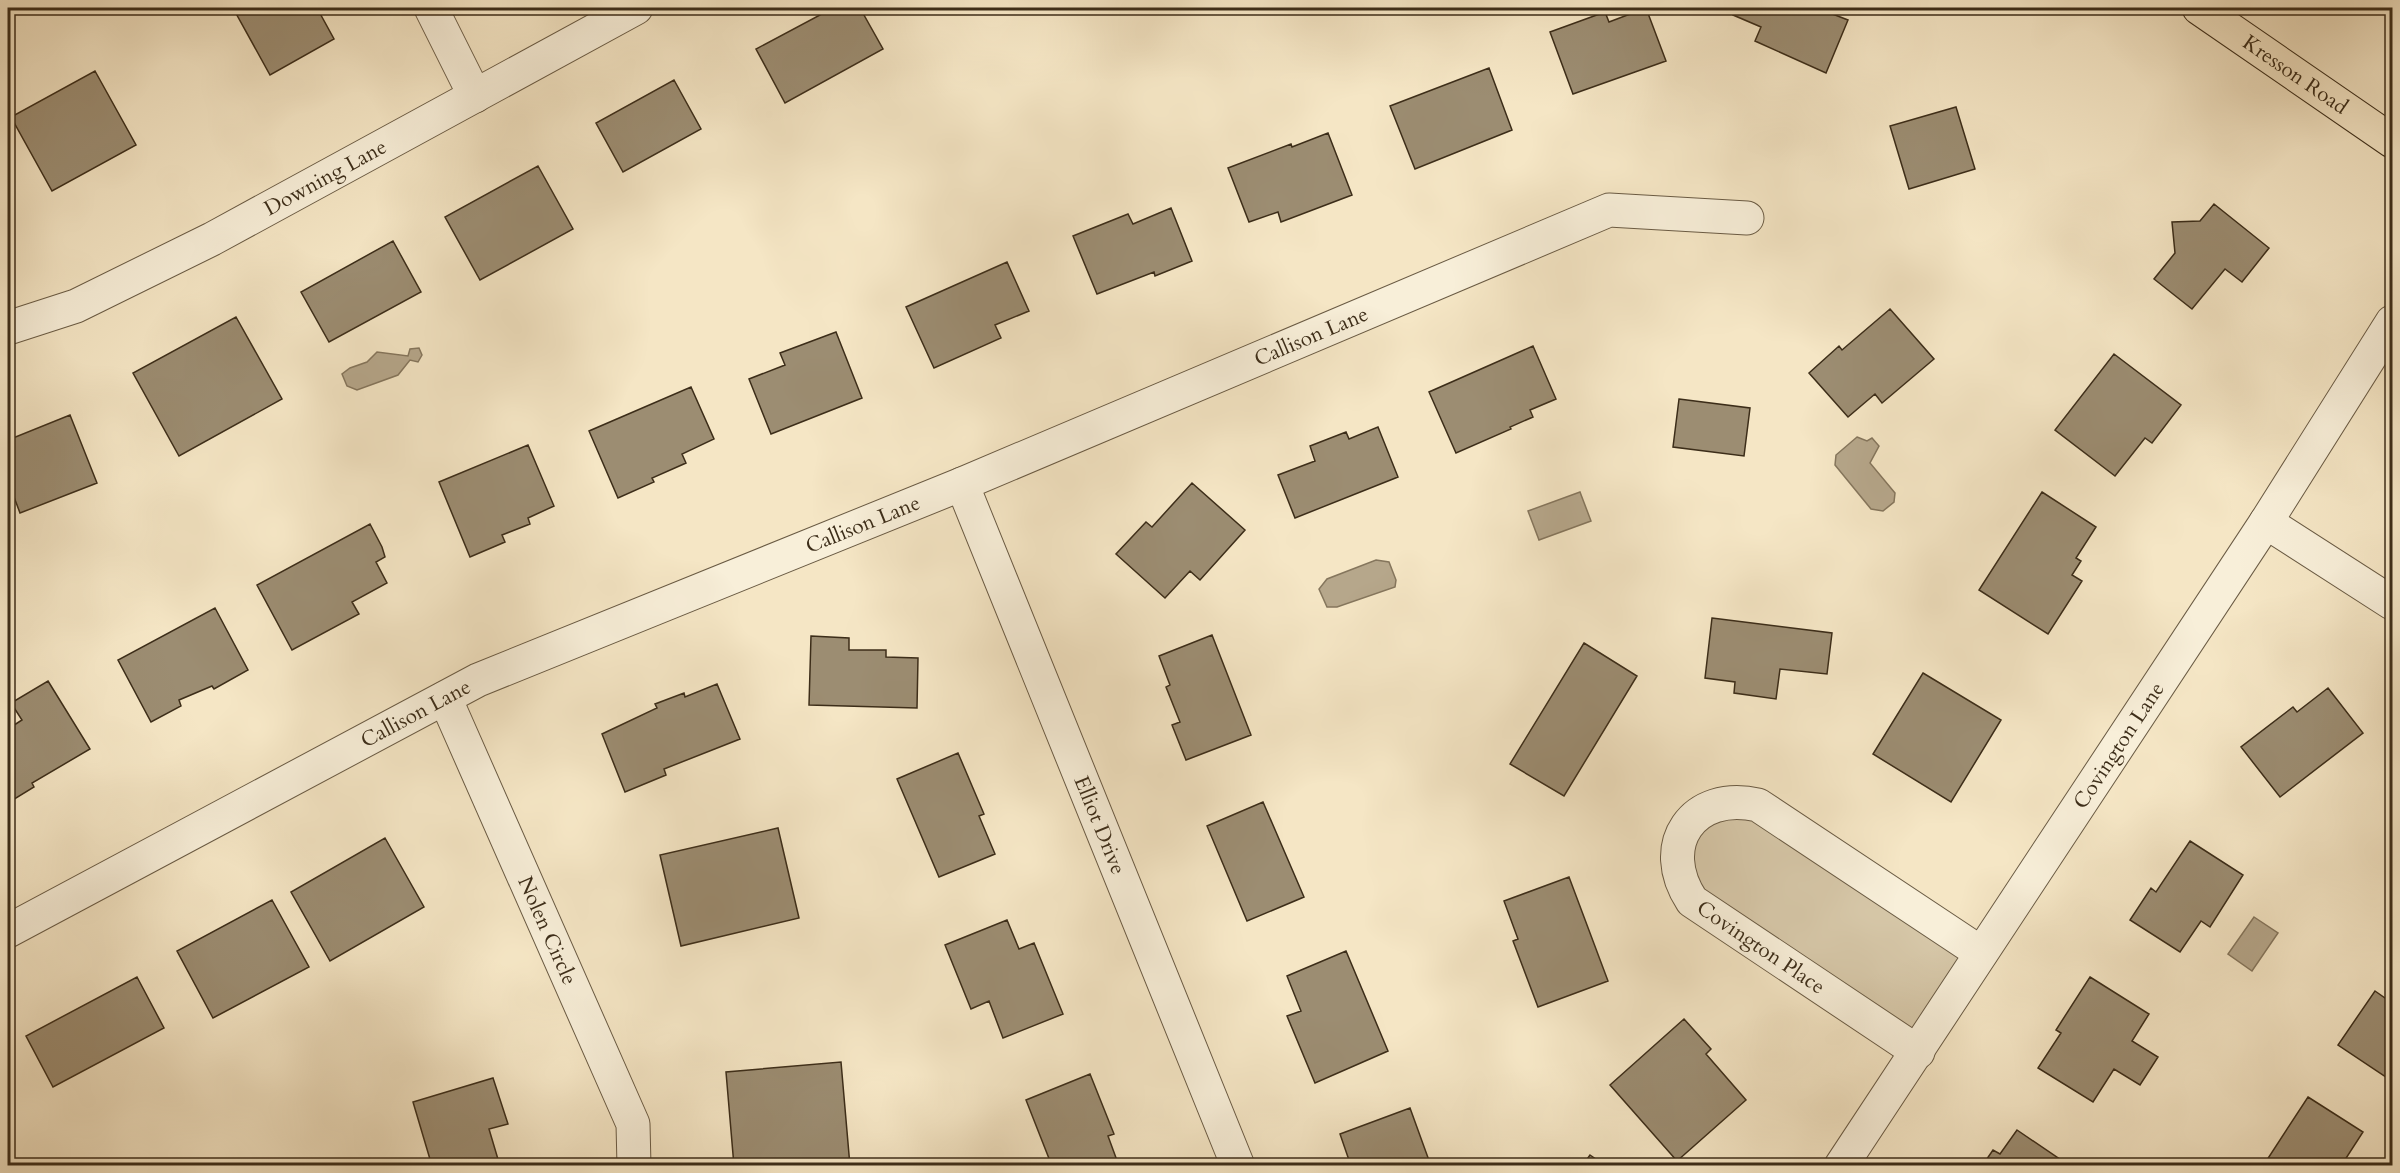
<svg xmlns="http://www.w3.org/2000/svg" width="2400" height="1173" font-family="Cardo,serif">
	<rect width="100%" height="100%" fill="#f5e6c5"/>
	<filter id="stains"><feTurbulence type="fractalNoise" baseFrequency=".00333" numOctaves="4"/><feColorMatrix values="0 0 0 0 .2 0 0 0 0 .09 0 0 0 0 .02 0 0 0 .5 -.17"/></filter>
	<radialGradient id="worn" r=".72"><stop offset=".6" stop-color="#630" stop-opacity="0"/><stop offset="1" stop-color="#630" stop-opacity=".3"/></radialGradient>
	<path fill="#d6c7a8" stroke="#897a60" stroke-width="1.5" d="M 1738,800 L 1981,953 L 1918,1052 L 1708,913 L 1678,845 Z"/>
	<path fill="#b6a78b" stroke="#85765d" stroke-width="1.5" d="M 419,348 L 422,355 L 418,362 L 410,360 L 398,375 L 357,390 L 347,386 L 342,374 L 350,368 L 367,362 L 377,352 L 408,356 L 410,349 Z
		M 1857,437 L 1867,441 L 1872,438 L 1879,446 L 1870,463 L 1895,493 L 1894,502 L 1883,511 L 1871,509 L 1835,465 L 1836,455 Z
		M 1580,492 L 1591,521 L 1539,540 L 1528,511 Z
		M 1376,560 L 1389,562 L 1396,580 L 1395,587 L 1337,607 L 1327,607 L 1319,589 L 1327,579 Z
		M 2254,917 L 2278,933 L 2252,971 L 2228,954 Z"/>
	<path fill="#9c8d72" stroke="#3c2d19" stroke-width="1.5" d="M 233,8 L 317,8 L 334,39 L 270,75 Z
		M 833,8 L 860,8 L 883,49 L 785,103 L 756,49 Z
		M 1646,8 L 1666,61 L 1573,94 L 1550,32 L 1605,12 L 1609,22 Z
		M 1736,8 L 1817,8 L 1848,20 L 1826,73 L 1755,41 L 1761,27 L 1733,15 Z
		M 1489,68 L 1512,130 L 1415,169 L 1390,106 Z
		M 95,71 L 136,145 L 52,191 L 11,117 Z
		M 674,80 L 701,129 L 623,172 L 596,123 Z
		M 1956,107 L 1975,169 L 1909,189 L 1890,126 Z
		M 1328,133 L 1352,195 L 1281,222 L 1278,212 L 1249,222 L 1228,168 L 1291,144 L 1292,147 Z
		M 538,166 L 573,229 L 480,280 L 445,217 Z
		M 2214,204 L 2269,248 L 2242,282 L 2225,269 L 2192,309 L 2154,279 L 2175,253 L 2172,222 L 2200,221 Z
		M 1171,208 L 1192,261 L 1155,276 L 1154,272 L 1097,294 L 1073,236 L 1128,214 L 1133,224 Z
		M 393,241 L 421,292 L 329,342 L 301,292 Z
		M 1007,262 L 1029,311 L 995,325 L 1001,338 L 934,368 L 906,307 Z
		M 1890,309 L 1934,359 L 1882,403 L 1875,394 L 1848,417 L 1809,373 L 1839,346 L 1842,350 Z
		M 236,317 L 282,399 L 179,456 L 133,373 Z
		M 836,332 L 862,398 L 771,434 L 749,379 L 785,365 L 780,353 Z
		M 1533,346 L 1556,399 L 1530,410 L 1533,417 L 1510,427 L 1511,429 L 1456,453 L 1429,392 Z
		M 2114,354 L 2181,405 L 2152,443 L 2145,438 L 2115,476 L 2055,430 Z
		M 691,387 L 714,439 L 682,454 L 686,463 L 652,478 L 654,482 L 618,498 L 589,431 Z
		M 1679,399 L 1750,408 L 1744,456 L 1673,447 Z
		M 70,415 L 97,483 L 20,513 L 8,481 L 8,440 Z
		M 1378,427 L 1398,477 L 1295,518 L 1278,475 L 1315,461 L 1310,446 L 1346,432 L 1349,439 Z
		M 528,445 L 554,506 L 528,518 L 530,524 L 502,535 L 505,542 L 470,557 L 439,482 Z
		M 1192,483 L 1245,530 L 1200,580 L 1190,571 L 1165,598 L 1116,554 L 1146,522 L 1152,527 Z
		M 2042,492 L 2096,527 L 2076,558 L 2081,561 L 2072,575 L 2082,581 L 2048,634 L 1979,590 Z
		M 370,524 L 382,547 L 385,557 L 376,562 L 387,583 L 352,602 L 359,614 L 292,650 L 257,585 Z
		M 215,608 L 248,670 L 214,689 L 212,686 L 179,700 L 181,706 L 151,722 L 118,660 Z
		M 1712,618 L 1832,633 L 1827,674 L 1780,669 L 1776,699 L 1734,693 L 1735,682 L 1705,678 Z
		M 1212,635 L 1251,735 L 1186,760 L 1172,725 L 1180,722 L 1166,687 L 1170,685 L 1159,656 Z
		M 811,636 L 849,638 L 849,650 L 886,650 L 886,657 L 918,658 L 917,708 L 809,705 Z
		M 1584,643 L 1637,676 L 1564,796 L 1510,764 Z
		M 1923,673 L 2001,720 L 1951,802 L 1873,754 Z
		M 48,681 L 90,749 L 32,783 L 34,787 L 8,803 L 8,729 L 22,720 L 11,703 Z
		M 717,684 L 740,739 L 664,769 L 666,775 L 625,792 L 602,734 L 657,708 L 655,704 L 684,693 L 685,697 Z
		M 2328,688 L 2363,733 L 2280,797 L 2241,747 L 2293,707 L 2297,712 Z
		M 958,753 L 984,814 L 979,816 L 995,854 L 939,877 L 897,779 Z
		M 1263,802 L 1304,897 L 1247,921 L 1207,826 Z
		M 778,828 L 799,918 L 681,946 L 660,855 Z
		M 385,838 L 424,907 L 330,961 L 291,892 Z
		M 2190,841 L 2243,875 L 2210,927 L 2201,921 L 2180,952 L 2130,920 L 2151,888 L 2156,892 Z
		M 1569,877 L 1608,981 L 1538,1007 L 1513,941 L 1518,939 L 1504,901 Z
		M 272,900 L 309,967 L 213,1018 L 177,951 Z
		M 1007,920 L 1019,949 L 1034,943 L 1063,1014 L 1003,1038 L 989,1001 L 971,1009 L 945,945 Z
		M 1346,951 L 1388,1051 L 1315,1083 L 1287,1016 L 1301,1011 L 1287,976 Z
		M 137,977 L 164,1028 L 53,1087 L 26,1036 Z
		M 2090,977 L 2149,1014 L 2132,1041 L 2158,1057 L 2140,1085 L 2114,1069 L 2093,1102 L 2038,1068 L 2061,1033 L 2056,1030 Z
		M 2375,991 L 2392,1003 L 2392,1081 L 2338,1045 Z
		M 1684,1019 L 1711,1049 L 1706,1054 L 1746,1100 L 1677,1161 L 1610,1085 Z
		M 841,1062 L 850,1166 L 734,1166 L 726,1072 Z
		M 1090,1074 L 1114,1134 L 1108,1136 L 1119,1166 L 1058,1166 L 1056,1159 L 1050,1161 L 1026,1100 Z
		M 493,1078 L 508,1124 L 489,1129 L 500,1166 L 432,1166 L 413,1102 Z
		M 2308,1097 L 2363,1132 L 2341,1166 L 2263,1166 Z
		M 1410,1108 L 1431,1166 L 1351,1166 L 1340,1134 Z
		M 2017,1130 L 2064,1162 L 2061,1166 L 1982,1166 L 1993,1150 L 2000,1154 Z
		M 1590,1155 L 1606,1166 L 1582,1166 Z"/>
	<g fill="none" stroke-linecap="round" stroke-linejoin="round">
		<g stroke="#6a5b44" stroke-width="35">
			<g id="minor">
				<path d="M 431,8 L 475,96"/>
				<path id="s1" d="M 8,328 L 76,306 L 212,239 L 636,8"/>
				<path id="s2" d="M 962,484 L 1238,1166"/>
				<path d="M 2266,522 L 2392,603"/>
				<path id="s3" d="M 445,698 L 633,1124 L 634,1166"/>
				<path id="s4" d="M 8,931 L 478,680 L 962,484 L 1609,210 L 1747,218"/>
				<path d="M 1918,1052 L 1692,901 C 1655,845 1693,790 1758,805 L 1981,953"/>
				<path id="s5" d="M 1841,1166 L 2266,522 L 2392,322"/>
			</g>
		</g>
		<g stroke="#3c2d19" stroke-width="35">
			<g id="major">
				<path id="s6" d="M 2199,8 L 2392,141"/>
			</g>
		</g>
		<use href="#minor" stroke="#f8efd9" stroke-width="33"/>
		<use href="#major" stroke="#f5e6c5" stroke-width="33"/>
	</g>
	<g text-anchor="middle" stroke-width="5" stroke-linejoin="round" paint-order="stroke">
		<g font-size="21" fill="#3c2d19" stroke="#f8efd9">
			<text dy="7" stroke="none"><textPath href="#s6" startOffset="117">Kresson Road</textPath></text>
			<text dy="7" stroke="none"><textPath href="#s1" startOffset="352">Downing Lane</textPath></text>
			<text dy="7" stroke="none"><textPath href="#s4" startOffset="1434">Callison Lane</textPath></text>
			<text dy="7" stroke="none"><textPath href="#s4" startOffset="948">Callison Lane</textPath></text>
			<text dy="7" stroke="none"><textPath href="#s4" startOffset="462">Callison Lane</textPath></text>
			<text dy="7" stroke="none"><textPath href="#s5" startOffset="504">Covington Lane</textPath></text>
			<text dy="7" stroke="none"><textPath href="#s2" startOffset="368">Elliot Drive</textPath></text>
			<text dy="7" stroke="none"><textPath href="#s3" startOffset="254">Nolen Circle</textPath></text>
			<text transform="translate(1761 947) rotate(34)" y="7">Covington Place</text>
		</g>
	</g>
	<rect width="2400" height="1173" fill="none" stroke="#f5e6c5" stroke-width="30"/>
	<rect x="9" y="9" width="2382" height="1155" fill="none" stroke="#3c2d19" stroke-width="3"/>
	<rect x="15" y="15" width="2370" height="1143" fill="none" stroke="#3c2d19" stroke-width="1.5"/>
	<rect width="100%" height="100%" filter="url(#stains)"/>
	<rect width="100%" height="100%" fill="url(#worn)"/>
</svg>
